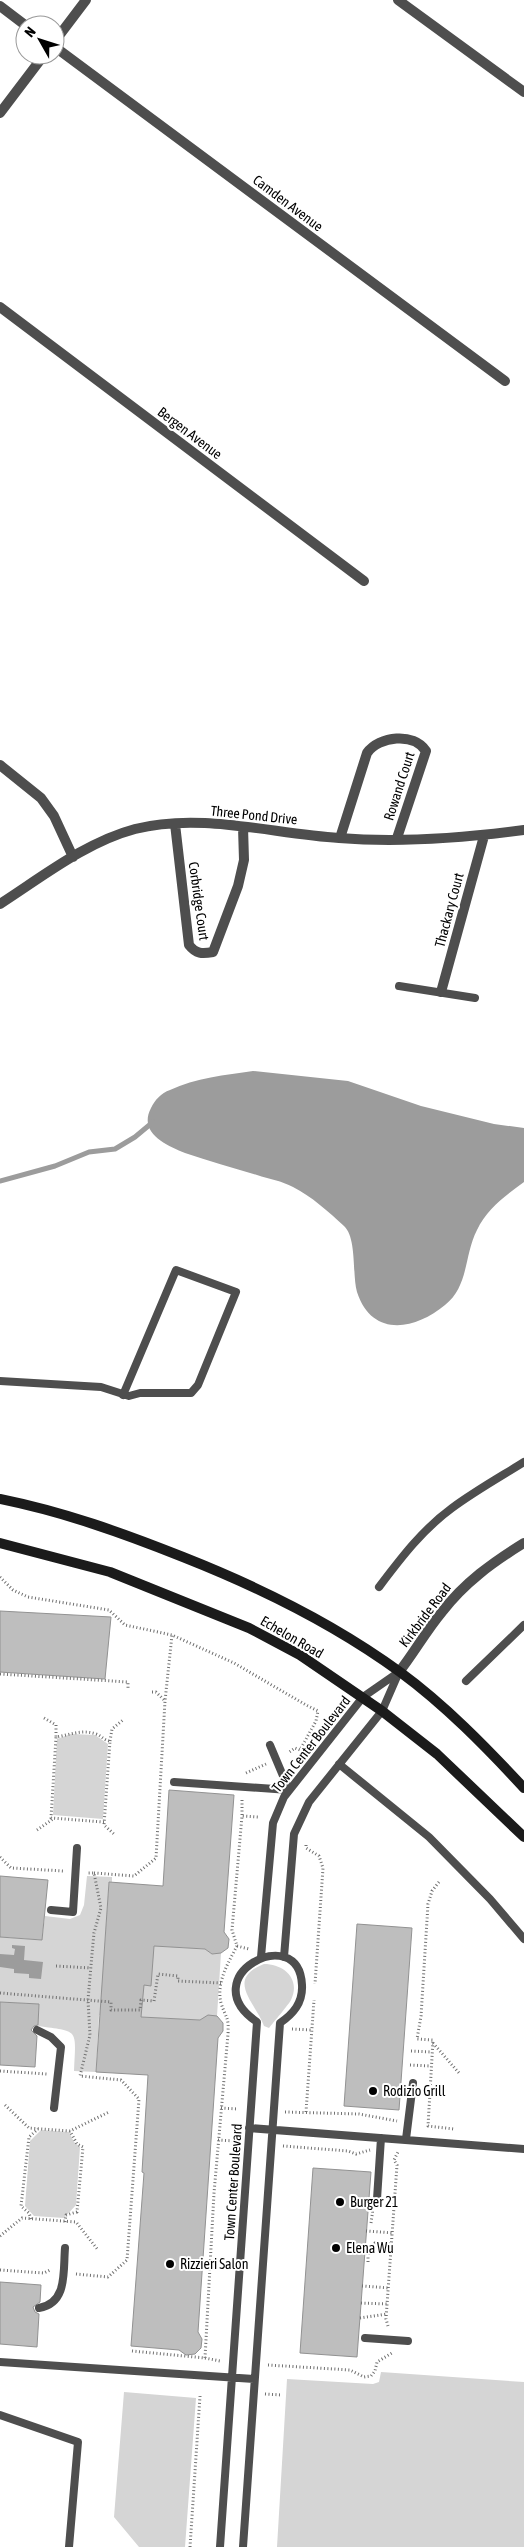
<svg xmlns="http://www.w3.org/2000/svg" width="524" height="2547" font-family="'Asap Condensed',sans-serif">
	<rect width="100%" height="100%" fill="#fff"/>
	<path fill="#d5d5d5" d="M 71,1734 L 95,1735 L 108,1744 L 103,1819 L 53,1815 L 57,1739 Z
		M 87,1876 L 112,1877 L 112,1882 L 109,1882 L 105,1942 L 205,1949 L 212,1954 L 221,1953 L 217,2016 L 200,2020 L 99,2015 L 96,2072 L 74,2071 C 76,2027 79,2032 38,2026 L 39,2004 L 0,2002 L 0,1937 L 42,1940 L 45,1916 L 70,1919 L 80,1915 L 84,1905 Z
		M 264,1964 C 284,1964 301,1979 291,2000 C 289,2004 273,2023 269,2028 L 264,2026 C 255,2002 225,1979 264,1964 Z
		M 41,2130 L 69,2132 L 74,2142 L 80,2147 L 76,2205 L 64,2218 L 34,2216 L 25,2206 L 30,2141 Z
		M 381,2372 L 524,2382 L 524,2547 L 277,2547 L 287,2379 L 373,2384 L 379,2382 Z
		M 124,2392 L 196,2398 L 185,2547 L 139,2547 L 114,2517 Z"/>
	<path fill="#9c9c9c" d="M 253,1071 L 348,1081 L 421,1106 L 494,1124 L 524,1128 L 524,1182 C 505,1196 487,1209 477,1230 C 464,1255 469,1286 445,1305 C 415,1330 372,1338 357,1292 C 352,1274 357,1238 344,1226 C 329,1212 311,1196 293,1187 C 282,1181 269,1179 257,1175 C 233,1168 209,1161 185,1153 C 166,1145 138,1133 151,1108 C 155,1100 161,1093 170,1090 C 195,1078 226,1075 253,1071 Z
		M 12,1945 L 25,1946 L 24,1960 L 43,1962 L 41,1979 L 29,1978 L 29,1974 L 14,1973 L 14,1969 L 0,1967 L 0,1954 L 14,1955 L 15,1949 L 12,1948 Z"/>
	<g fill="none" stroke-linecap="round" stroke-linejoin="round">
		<path stroke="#9c9c9c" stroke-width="5" d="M 0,1181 L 55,1166 L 89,1152 L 115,1149 L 135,1137 L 153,1122"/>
	</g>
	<path fill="#bebebe" stroke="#929292" d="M 0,1611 L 111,1617 L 105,1679 L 0,1672 Z
		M 169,1790 L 234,1795 L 224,1932 L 229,1939 L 228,1948 L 221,1953 L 212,1954 L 205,1949 L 154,1946 L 151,1986 L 144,1985 L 141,2017 L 200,2020 L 208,2015 L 217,2016 L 223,2023 L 223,2031 L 218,2038 L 198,2332 L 202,2339 L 201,2348 L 195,2354 L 186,2355 L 179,2350 L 131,2346 L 144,2173 L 142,2172 L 148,2075 L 96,2072 L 109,1882 L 163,1886 Z
		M 0,1876 L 48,1880 L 42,1940 L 0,1937 Z
		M 357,1924 L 412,1928 L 399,2110 L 344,2106 Z
		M 0,2002 L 39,2004 L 38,2025 L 34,2026 L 31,2030 L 37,2036 L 35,2067 L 0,2065 Z
		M 313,2168 L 371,2172 L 357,2357 L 300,2353 Z
		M 0,2282 L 41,2285 L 40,2302 L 33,2307 L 35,2312 L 39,2314 L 37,2347 L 0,2344 Z"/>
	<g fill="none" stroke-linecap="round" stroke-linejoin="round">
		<path stroke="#707070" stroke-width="3" stroke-dasharray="1 2.5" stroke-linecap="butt" d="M 0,1577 L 13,1590 L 28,1597 L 109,1610 L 125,1625 L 172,1635 L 234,1663 L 306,1705 L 318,1711 L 316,1721 L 300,1750 L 295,1748 L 288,1753
			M 0,1674 L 128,1682 L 128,1690
			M 152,1692 L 156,1692 L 165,1701
			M 44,1718 L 56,1725 L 56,1737
			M 110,1741 L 112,1729 L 123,1720
			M 246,1773 L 266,1764
			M 242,1800 L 242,1816
			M 104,1822 L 51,1818 L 56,1737 C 69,1735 82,1729 96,1734 C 102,1736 103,1740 110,1741 L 104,1825 L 115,1835
			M 37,1830 L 53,1819
			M 306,1845 L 306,1848 L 319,1856 L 323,1868 L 315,1984
			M 0,1857 L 11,1868 L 64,1871
			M 94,1873 L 134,1876 L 156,1858 L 165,1701 L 172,1635
			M 439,1882 L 432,1891 L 428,1904 L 421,2016 L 417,2039 L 433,2040 L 428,2126 L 454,2129
			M 237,1946 L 249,1949
			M 56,1966 L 91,1968
			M 0,1993 L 111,2002 L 111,2010 L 140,2010 L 141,2000 L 154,2001 L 158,1974 L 178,1976 L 178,1981 L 221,1983
			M 292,2029 L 312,2030
			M 433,2043 L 459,2073
			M 411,2051 L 432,2052
			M 410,2065 L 431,2066
			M 0,2071 L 47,2074
			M 5,2105 L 29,2128 L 70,2131 L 109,2112
			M 221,2108 L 238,2109
			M 285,2112 L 359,2114 L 397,2121
			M 306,2112 L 314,2000
			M 218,2140 L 236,2141
			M 283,2146 L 348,2151 L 356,2154 L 370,2150
			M 31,2219 L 29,2213 L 21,2206 L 29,2137 L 38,2129
			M 65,2222 L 66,2215 L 77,2212 L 83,2147 L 77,2144 L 70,2131
			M 371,2223 L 373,2209
			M 366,2231 L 393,2233
			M 0,2236 L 22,2218 L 76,2222 L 98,2250
			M 368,2262 L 368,2253 L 374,2253 L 375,2243 L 392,2244
			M 0,2270 L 44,2273 L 50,2270
			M 76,2274 L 108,2277 L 127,2260 L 139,2099 L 121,2080 L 80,2076 L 90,2035 L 88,2000 L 92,1954 L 94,1933 L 101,1908 L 94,1873 L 88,1873
			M 362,2286 L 389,2288
			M 361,2303 L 388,2304
			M 360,2318 L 387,2314
			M 388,2326 L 386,2319 L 397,2165 L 394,2160 L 398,2152
			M 132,2351 L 205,2358 L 214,2193 L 228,2034 C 229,2016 226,2019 221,2003 C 216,1983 228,1963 237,1946 L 232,1930 L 242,1816 L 258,1817
			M 205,2358 L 220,2361
			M 268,2365 L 350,2370 L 364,2377 L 371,2376 L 375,2371 L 377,2362 L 392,2353
			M 265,2394 L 282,2395
			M 190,2547 L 200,2396"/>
		<path stroke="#4e4e4e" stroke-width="8" d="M 399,986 L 475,998
			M 0,1381 L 101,1387 L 129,1396 L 140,1393 L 191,1393 L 198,1385 L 236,1292 L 176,1270 L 123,1395
			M 379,1587 C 401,1558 422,1530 452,1508 C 475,1491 500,1477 524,1462
			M 466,1681 L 524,1625
			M 339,1764 L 429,1837 L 490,1899 L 524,1939
			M 174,1782 L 289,1790 L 270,1745
			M 51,1910 L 73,1912 L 77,1848
			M 261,1957 L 273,1823 L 284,1797 L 363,1697 L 399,1672
			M 284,1957 L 294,1834 L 309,1802 L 382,1711 L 399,1672
			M 37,2030 L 51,2037 L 61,2047 L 54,2108
			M 249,2128 L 524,2149
			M 406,2139 L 413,2083
			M 377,2199 L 381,2138
			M 39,2308 C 68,2303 63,2271 65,2248
			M 365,2338 L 408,2341
			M 0,2362 L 254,2379
			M 0,2415 L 78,2442 L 69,2547
			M 220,2547 L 257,2022 C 191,1977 299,1920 302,1985 C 303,2003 293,2014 280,2023 L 243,2547"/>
		<path stroke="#4e4e4e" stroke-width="10" d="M 398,0 L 524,92
			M 0,6 L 25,25
			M 55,41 L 86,0
			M 55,47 L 505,381
			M 0,113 L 44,55
			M 0,307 L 364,581
			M 0,765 L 41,798 L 54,816 L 73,857
			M 175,824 L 189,945 C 196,954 202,954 213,952 L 238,886 L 244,860 L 243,827
			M 340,838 L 367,753 C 379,736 414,732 426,751 L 397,838
			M 0,904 C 42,877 86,842 135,829 C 201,812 273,834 339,838 C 400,843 464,838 524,830
			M 441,992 L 484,836
			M 399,1672 C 414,1653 426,1631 442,1612 C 464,1583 493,1562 524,1543"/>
		<path stroke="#1b1b1b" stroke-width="10" d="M 0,1499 C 64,1512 123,1533 183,1557 C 259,1587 333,1623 400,1672 C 445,1705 486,1747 524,1788
			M 0,1543 L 110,1572 L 249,1628 L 300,1655 L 382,1711 L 437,1754 L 524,1837"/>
	</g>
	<g fill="#000" stroke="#fff" stroke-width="2">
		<circle cx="373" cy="2091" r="5"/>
		<circle cx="340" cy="2202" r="5"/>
		<circle cx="336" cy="2248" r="5"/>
		<circle cx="170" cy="2264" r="5"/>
	</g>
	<g text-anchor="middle" stroke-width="4" stroke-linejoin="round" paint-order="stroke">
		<g font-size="14" fill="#000" stroke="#fff">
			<text transform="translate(288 203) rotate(37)" y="5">Camden Avenue</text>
			<text transform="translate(190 433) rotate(37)" y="5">Bergen Avenue</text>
			<text transform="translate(399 786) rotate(-72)" y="5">Rowand Court</text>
			<text transform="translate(254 815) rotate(6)" y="5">Three Pond Drive</text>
			<text transform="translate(199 901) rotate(82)" y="5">Corbridge Court</text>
			<text transform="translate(449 910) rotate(-75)" y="5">Thackary Court</text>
			<text transform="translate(425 1615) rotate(-53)" y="5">Kirkbride Road</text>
			<text transform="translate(292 1637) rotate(30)" y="5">Echelon Road</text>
			<text transform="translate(311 1744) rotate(-52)" y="5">Town Center Boulevard</text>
			<text transform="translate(233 2182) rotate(-86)" y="5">Town Center Boulevard</text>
		</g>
		<g font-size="14" fill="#000" stroke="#fff" text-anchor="start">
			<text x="383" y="2096">Rodizio Grill</text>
			<text x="350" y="2207">Burger 21</text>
			<text x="346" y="2253">Elena Wu</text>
			<text x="180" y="2269">Rizzieri Salon</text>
		</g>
	</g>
	<g transform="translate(40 40) rotate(309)"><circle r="24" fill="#ffffff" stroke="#999999"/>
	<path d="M0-4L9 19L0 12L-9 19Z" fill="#000000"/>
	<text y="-8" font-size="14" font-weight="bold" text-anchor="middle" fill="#000000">N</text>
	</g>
</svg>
